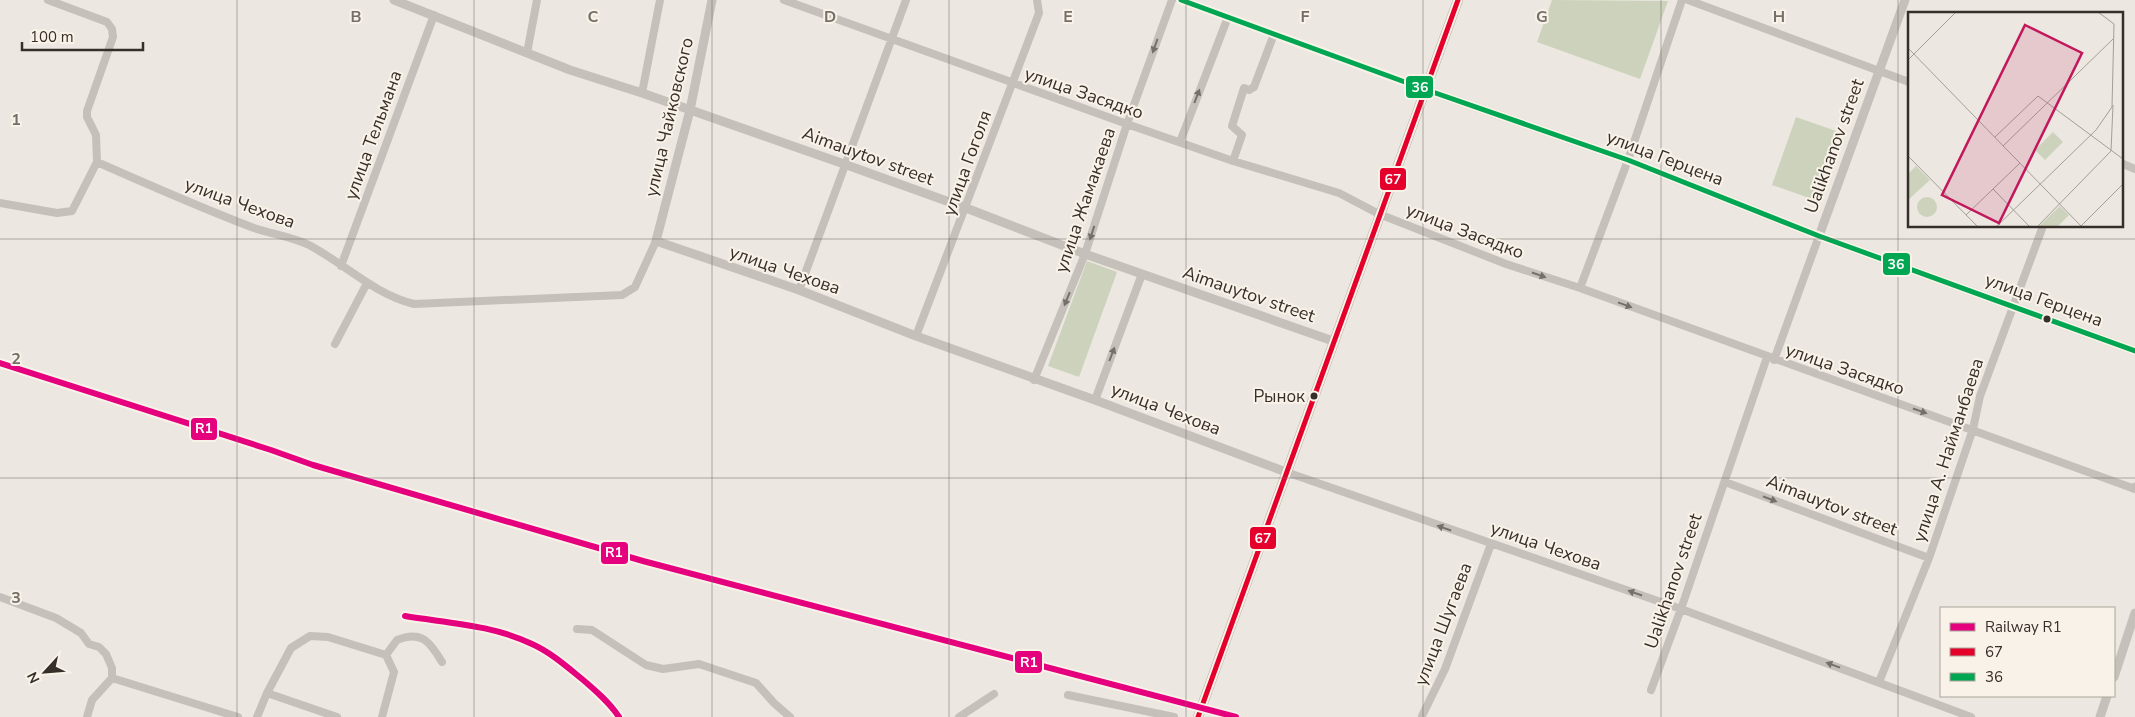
<svg xmlns="http://www.w3.org/2000/svg" width="2135" height="717" font-family="'Nunito Sans',sans-serif">
	<rect width="100%" height="100%" fill="#ece8e1"/>
	<path fill="#ccd2bb" d="M 1552,0 L 1668,1 L 1640,79 L 1537,42 Z
		M 1796,117 L 1836,131 L 1812,199 L 1772,185 Z
		M 1087,261 L 1117,272 L 1079,377 L 1048,366 Z"/>
	<g fill="none" stroke-linecap="round" stroke-linejoin="round">
		<path stroke="#c5c0ba" stroke-width="8" d="M 784,0 L 1127,124 L 1233,161 L 1339,193 L 1379,214 L 1506,264 L 1580,288 L 2135,489
			M 1181,0 L 1424,89
			M 1688,0 L 1909,82
			M 527,53 L 537,0
			M 642,93 L 660,0
			M 1180,142 L 1228,17
			M 1233,161 L 1242,135 L 1232,126 L 1244,88 L 1249,90 L 1254,87 L 1274,34
			M 97,162 C 149,185 201,208 254,228 C 272,234 292,237 309,245 C 345,264 374,294 414,304 L 622,295 L 635,287 L 656,241
			M 2121,163 L 2135,169
			M 0,203 L 57,213 L 72,211 L 97,162 L 96,135 L 87,117 L 87,111 L 113,37 L 112,29 L 107,22 L 48,0
			M 341,266 L 434,15
			M 1580,288 L 1628,160 L 1682,0
			M 799,290 L 906,0
			M 916,336 L 1039,13 L 1037,0
			M 335,344 L 367,283
			M 1774,360 L 1819,236
			M 1034,380 L 1085,254 L 1127,124 L 1172,0
			M 1095,400 L 1142,274
			M 1286,472 L 1681,609 L 1971,717
			M 1725,482 L 1929,558
			M 0,597 L 56,618 L 81,633 L 89,644 L 99,647 L 106,654 L 112,668 L 112,678
			M 577,629 L 592,630 L 646,665 L 663,669 L 699,664 L 756,683 L 774,703 L 790,717
			M 386,655 L 397,640 C 422,630 430,642 442,662
			M 1879,682 L 1929,558 L 1973,429 L 1980,396 L 2043,226
			M 1651,690 L 1681,609 L 1767,357
			M 267,693 L 337,717
			M 1068,695 L 1174,717
			M 1422,716 L 1445,669 L 1491,544
			M 87,717 L 92,700 L 112,678 L 238,717
			M 257,717 L 267,693 L 291,648 L 310,636 L 328,637 L 386,655 L 394,672 L 382,717
			M 959,717 L 994,694"/>
		<path stroke="#c5c0ba" stroke-width="9" d="M 394,0 L 570,70 L 642,93 L 844,164 L 966,208 L 1085,254 L 1333,341
			M 712,0 L 690,110 L 656,241 L 799,290 L 916,336 L 1095,400 L 1286,472
			M 1424,89 L 1628,160 L 1819,236 L 2135,351
			M 1819,236 L 1905,0
			M 2133,488 L 2135,487
			M 2114,677 L 2135,613
			M 2100,717 L 2107,696"/>
		<path stroke="#b6b0ab" stroke-width="10" d="M 1198,717 L 1458,0"/>
		<path stroke="#ada9a4" stroke-width="2.5" stroke-dasharray="1 4" stroke-linecap="butt" d="M 0,363 L 78,388
			M 405,616 C 447,623 493,625 532,644 C 550,652 566,666 582,679 C 595,690 609,702 619,717"/>
		<g stroke="#f9f2e8" stroke-width="9">
			<path id="bus-1" d="M 1198,717 L 1458,0"/>
		</g>
		<g stroke="#f9f2e8" stroke-width="9">
			<path id="bus-2" d="M 1181,0 L 1424,89 L 1628,160 L 1819,236 L 2135,351"/>
		</g>
		<use href="#bus-1" stroke="#e4002b" stroke-width="5"/>
		<use href="#bus-2" stroke="#00a651" stroke-width="5"/>
		<g stroke="#f9f2e8" stroke-width="10">
			<path id="rail-1" d="M 0,363 L 271,450 L 313,465 L 643,561 L 1236,717
				M 405,616 C 447,623 493,625 532,644 C 550,652 566,666 582,679 C 595,690 609,702 619,717"/>
		</g>
		<use href="#rail-1" stroke="#e5007d" stroke-width="6"/>
	</g>
	<defs><path id="oneway-solid" d="M-6-.8H1V-3.2L6.5 0L1 3.2V.8H-6Z" transform="scale(1.25)"/></defs>
	<g fill="#76706a">
		<use href="#oneway-solid" transform="translate(1155 46) rotate(110)"/>
		<use href="#oneway-solid" transform="translate(1197 96) rotate(-69)"/>
		<use href="#oneway-solid" transform="translate(1092 233) rotate(108)"/>
		<use href="#oneway-solid" transform="translate(1539 275) rotate(19)"/>
		<use href="#oneway-solid" transform="translate(1067 299) rotate(112)"/>
		<use href="#oneway-solid" transform="translate(1625 305) rotate(20)"/>
		<use href="#oneway-solid" transform="translate(1112 354) rotate(-69)"/>
		<use href="#oneway-solid" transform="translate(1920 411) rotate(19)"/>
		<use href="#oneway-solid" transform="translate(1770 499) rotate(21)"/>
		<use href="#oneway-solid" transform="translate(1444 528) rotate(-161)"/>
		<use href="#oneway-solid" transform="translate(1635 593) rotate(-161)"/>
		<use href="#oneway-solid" transform="translate(1833 665) rotate(-160)"/>
	</g>
	<path fill="none" stroke="#766f69" stroke-width="1" stroke-opacity="0.55" d="M 237,0 L 237,717M 474,0 L 474,717M 712,0 L 712,717M 949,0 L 949,717M 1186,0 L 1186,717M 1423,0 L 1423,717M 1661,0 L 1661,717M 1898,0 L 1898,717M 0,239 L 2135,239M 0,478 L 2135,478"/>
	<g fill="#362e28" stroke="#f9f2e8" stroke-width="2">
		<circle cx="2047" cy="319" r="4.5"/>
		<circle cx="1314" cy="396" r="4.5"/>
	</g>
	<g text-anchor="middle" stroke-width="4" stroke-linejoin="round" paint-order="stroke">
		<g font-size="17" fill="#362e28" stroke="#f9f2e8" text-anchor="end">
			<text x="1305" y="402">Рынок</text>
		</g>
		<g font-size="18" fill="#362e28" stroke="#f9f2e8">
			<text transform="translate(1084 93) rotate(19)" y="6">улица Засядко</text>
			<text transform="translate(669 117) rotate(-77)" y="6">улица Чайковского</text>
			<text transform="translate(373 135) rotate(-70)" y="6">улица Тельмана</text>
			<text transform="translate(1834 146) rotate(-70)" y="6">Ualikhanov street</text>
			<text transform="translate(868 156) rotate(20)" y="6">Aimauytov street</text>
			<text transform="translate(1665 158) rotate(21)" y="6">улица Герцена</text>
			<text transform="translate(967 163) rotate(-70)" y="6">улица Гоголя</text>
			<text transform="translate(1085 200) rotate(-71)" y="6">улица Жамакаева</text>
			<text transform="translate(240 203) rotate(20)" y="6">улица Чехова</text>
			<text transform="translate(1465 231) rotate(21)" y="6">улица Засядко</text>
			<text transform="translate(785 270) rotate(19)" y="6">улица Чехова</text>
			<text transform="translate(1249 294) rotate(19)" y="6">Aimauytov street</text>
			<text transform="translate(2044 300) rotate(20)" y="6">улица Герцена</text>
			<text transform="translate(1845 369) rotate(19)" y="6">улица Засядко</text>
			<text transform="translate(1166 409) rotate(21)" y="6">улица Чехова</text>
			<text transform="translate(1948 450) rotate(-72)" y="6">улица А. Найманбаева</text>
			<text transform="translate(1832 505) rotate(21)" y="6">Aimauytov street</text>
			<text transform="translate(1546 546) rotate(19)" y="6">улица Чехова</text>
			<text transform="translate(1673 581) rotate(-71)" y="6">Ualikhanov street</text>
			<text transform="translate(1443 624) rotate(-69)" y="6">улица Шугаева</text>
		</g>
	</g>
	<g transform="translate(1908 12)">
		<rect width="215" height="215" fill="#ece8e1"/>
		<path d="M 145,120 L 155,130 L 137,148 L 127,138 ZM 8,154 L 22,168 L 0,188 L 0,162 ZM9 195a10 10 0 1 1 20 0a10 10 0 1 1-20 0ZM 152,194 L 161,203 L 149,215 L 130,215 Z" fill="#ccd2bb"/>
		<path fill="none" stroke="#a39e97" stroke-width="1" d="M 190,0 L 206,12M 0,36 L 174,215M 0,48 L 48,0M 87,125 L 130,84 L 215,147M 95,134 L 205,27M 0,144 L 70,215M 85,177 L 122,215M 58,203 L 112,151M 173,214 L 215,172M 88,215 L 188,118 L 204,95 L 206,12M 129,215 L 203,139 L 205,93"/>
		<path fill="#c2185b" fill-opacity="0.15" stroke="#c2185b" stroke-width="2.5" d="M 117,13 L 174,41 L 91,211 L 34,183 Z"/>
		<rect width="215" height="215" fill="none" stroke="#362e28" stroke-width="2.5"/>
	</g>
	<g font-size="16" text-anchor="middle" font-weight="bold" fill="#766f69" stroke="#f9f2e8" stroke-width="4" stroke-linejoin="round" paint-order="stroke">
		<text x="356" y="22">B</text>
		<text x="593" y="22">C</text>
		<text x="830" y="22">D</text>
		<text x="1068" y="22">E</text>
		<text x="1305" y="22">F</text>
		<text x="1542" y="22">G</text>
		<text x="1779" y="22">H</text>
		<text x="16" y="125">1</text>
		<text x="16" y="364">2</text>
		<text x="16" y="603">3</text>
	</g>
	<g stroke="#f9f2e8" stroke-width="2">
		<rect x="1405" y="75" width="29" height="24" rx="5" fill="#00a651"/>
		<rect x="1379" y="167" width="28" height="24" rx="5" fill="#e4002b"/>
		<rect x="1882" y="252" width="29" height="24" rx="5" fill="#00a651"/>
		<rect x="190" y="417" width="28" height="24" rx="5" fill="#e5007d"/>
		<rect x="1249" y="526" width="28" height="24" rx="5" fill="#e4002b"/>
		<rect x="600" y="541" width="29" height="24" rx="5" fill="#e5007d"/>
		<rect x="1014" y="650" width="29" height="24" rx="5" fill="#e5007d"/>
	</g>
	<g font-size="14" text-anchor="middle" font-weight="bold" fill="#fff">
		<text x="1420" y="92">36</text>
		<text x="1393" y="184">67</text>
		<text x="1896" y="269">36</text>
		<text x="204" y="433">R1</text>
		<text x="1263" y="543">67</text>
		<text x="614" y="557">R1</text>
		<text x="1029" y="667">R1</text>
	</g>
	<rect x="1940" y="607" width="175" height="90" fill="#f9f2e8" stroke="#aba49b"/>
	<rect x="1950" y="623" width="25" height="8" fill="#e5007d" stroke="#aba49b"/>
	<text x="1985" y="632" font-size="15" fill="#362e28">Railway R1</text>
	<rect x="1950" y="648" width="25" height="8" fill="#e4002b" stroke="#aba49b"/>
	<text x="1985" y="657" font-size="15" fill="#362e28">67</text>
	<rect x="1950" y="673" width="25" height="8" fill="#00a651" stroke="#aba49b"/>
	<text x="1985" y="682" font-size="15" fill="#362e28">36</text>
	<g transform="translate(45 672) rotate(244)" stroke="#f9f2e8" stroke-width="4" paint-order="stroke">
	<path d="M0-4L9 19L0 12L-9 19Z" fill="#362e28"/>
	<text y="-8" font-size="14" font-weight="bold" text-anchor="middle" fill="#362e28">N</text>
	</g>
	<path d="M22 42v8h121v-8" fill="none" stroke="#362e28" stroke-width="2.5"/>
	<text x="30" y="42" font-size="15" fill="#362e28" stroke="#f9f2e8" stroke-width="4" paint-order="stroke">100 m</text>
</svg>
